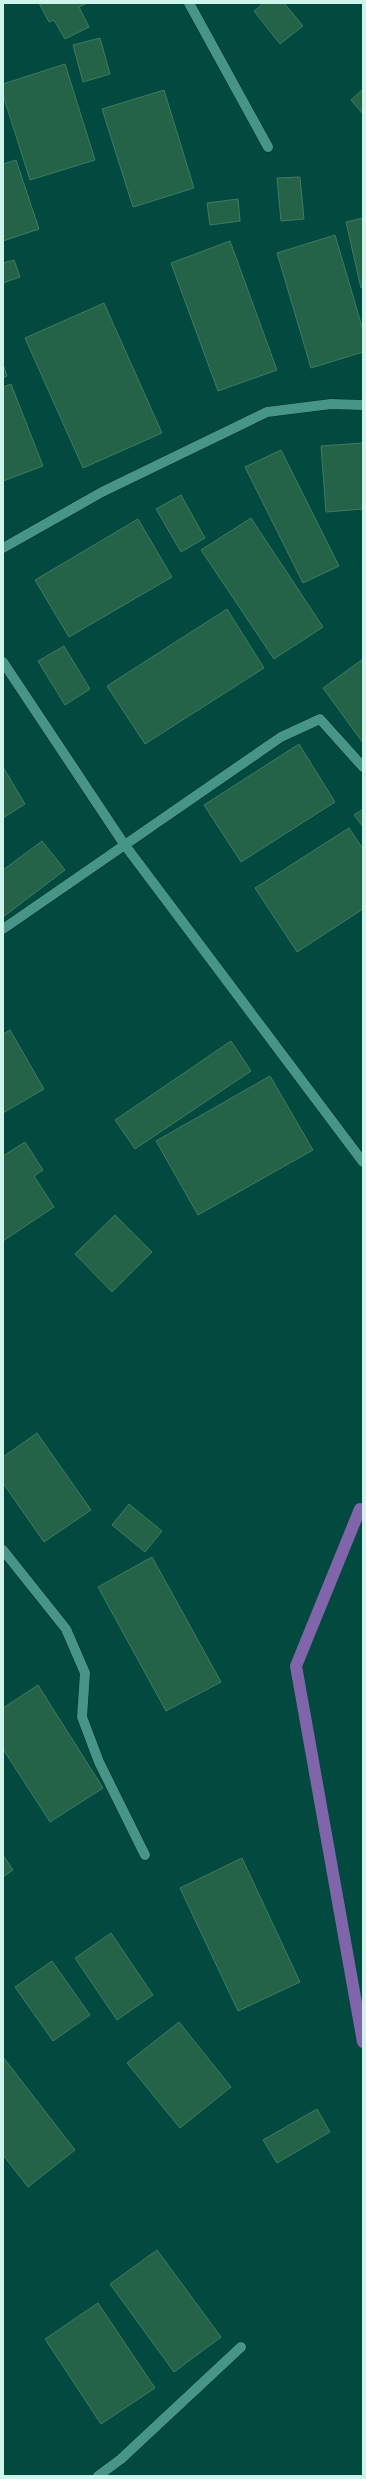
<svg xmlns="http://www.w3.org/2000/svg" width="366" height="2479" font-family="'Alegreya Sans',sans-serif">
	<rect width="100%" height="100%" fill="#024940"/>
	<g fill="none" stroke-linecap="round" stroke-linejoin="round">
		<path stroke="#8065ab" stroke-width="12" d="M 360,1509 L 296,1666 L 363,2042"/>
	</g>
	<path fill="#246347" stroke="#3e7c5f" d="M 39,3 L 87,3 L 79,7 L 89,27 L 65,39 L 54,20 L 49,22 Z
		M 264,3 L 284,3 L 303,26 L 280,44 L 254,11 Z
		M 100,38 L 110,74 L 83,82 L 73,45 Z
		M 65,64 L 95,160 L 30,180 L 3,95 L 3,84 Z
		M 363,89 L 363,114 L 351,100 Z
		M 164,90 L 194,188 L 133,207 L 102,109 Z
		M 16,160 L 39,229 L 3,241 L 3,164 Z
		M 300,177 L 304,219 L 281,221 L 277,178 Z
		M 238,199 L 240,221 L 210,225 L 207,203 Z
		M 363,218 L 363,287 L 361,288 L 346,222 Z
		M 335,235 L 363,330 L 363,352 L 311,368 L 277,253 Z
		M 230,241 L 277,370 L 218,391 L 171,263 Z
		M 14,260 L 20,277 L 3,283 L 3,263 Z
		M 104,303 L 162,433 L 83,468 L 25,338 Z
		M 3,364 L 7,376 L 3,378 Z
		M 11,384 L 43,466 L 3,481 L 3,387 Z
		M 363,443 L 363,509 L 326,512 L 321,446 Z
		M 281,450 L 339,566 L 303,583 L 245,467 Z
		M 181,495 L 205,538 L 181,552 L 156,509 Z
		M 251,518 L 323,627 L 274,659 L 201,550 Z
		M 138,519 L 172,577 L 69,637 L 35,580 Z
		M 227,609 L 264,668 L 145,744 L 107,686 Z
		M 64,646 L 90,689 L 65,705 L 38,661 Z
		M 363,659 L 363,743 L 323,688 Z
		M 299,744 L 335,802 L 241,862 L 204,805 Z
		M 3,767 L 25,804 L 3,818 Z
		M 363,809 L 363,827 L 354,815 Z
		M 349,828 L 363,849 L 363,909 L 297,952 L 255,888 Z
		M 42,841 L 65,870 L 3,917 L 3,870 Z
		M 10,1030 L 44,1089 L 3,1113 L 3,1034 Z
		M 231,1041 L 251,1071 L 135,1149 L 115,1120 Z
		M 270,1076 L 313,1150 L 198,1215 L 156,1141 Z
		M 25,1142 L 43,1170 L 34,1176 L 54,1207 L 3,1241 L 3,1156 Z
		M 115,1215 L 152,1252 L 112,1292 L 75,1254 Z
		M 37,1433 L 91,1510 L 44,1542 L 3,1483 L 3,1457 Z
		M 129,1504 L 162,1531 L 145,1552 L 112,1525 Z
		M 152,1557 L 221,1682 L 166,1711 L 98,1587 Z
		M 38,1685 L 103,1788 L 50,1822 L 3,1749 L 3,1708 Z
		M 3,1855 L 13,1870 L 3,1877 Z
		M 242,1858 L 300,1982 L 238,2011 L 180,1888 Z
		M 111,1933 L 153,1995 L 117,2020 L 75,1958 Z
		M 52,1961 L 90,2015 L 53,2041 L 15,1987 Z
		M 179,2022 L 231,2087 L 180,2128 L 127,2063 Z
		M 3,2057 L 75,2150 L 28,2187 L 3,2155 Z
		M 317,2109 L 330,2132 L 277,2163 L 263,2140 Z
		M 157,2250 L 221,2337 L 174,2372 L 110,2284 Z
		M 98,2303 L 155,2388 L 101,2424 L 45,2339 Z"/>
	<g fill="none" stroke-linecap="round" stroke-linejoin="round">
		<g stroke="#002c26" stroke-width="11">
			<path id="minor" d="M 189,3 L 268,147
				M 3,548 L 102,492 L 267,412 L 331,404 L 363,405
				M 3,662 L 124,844 L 363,1162
				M 3,929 L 281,737 L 320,719 L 363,767
				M 3,1550 L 66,1629 L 85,1673 L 82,1717 L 99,1762 L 145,1855
				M 98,2476 L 121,2459 L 241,2347"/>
		</g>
		<use href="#minor" stroke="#469587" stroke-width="10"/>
	</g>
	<rect width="366" height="2479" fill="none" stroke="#cef4ec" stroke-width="8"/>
</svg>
